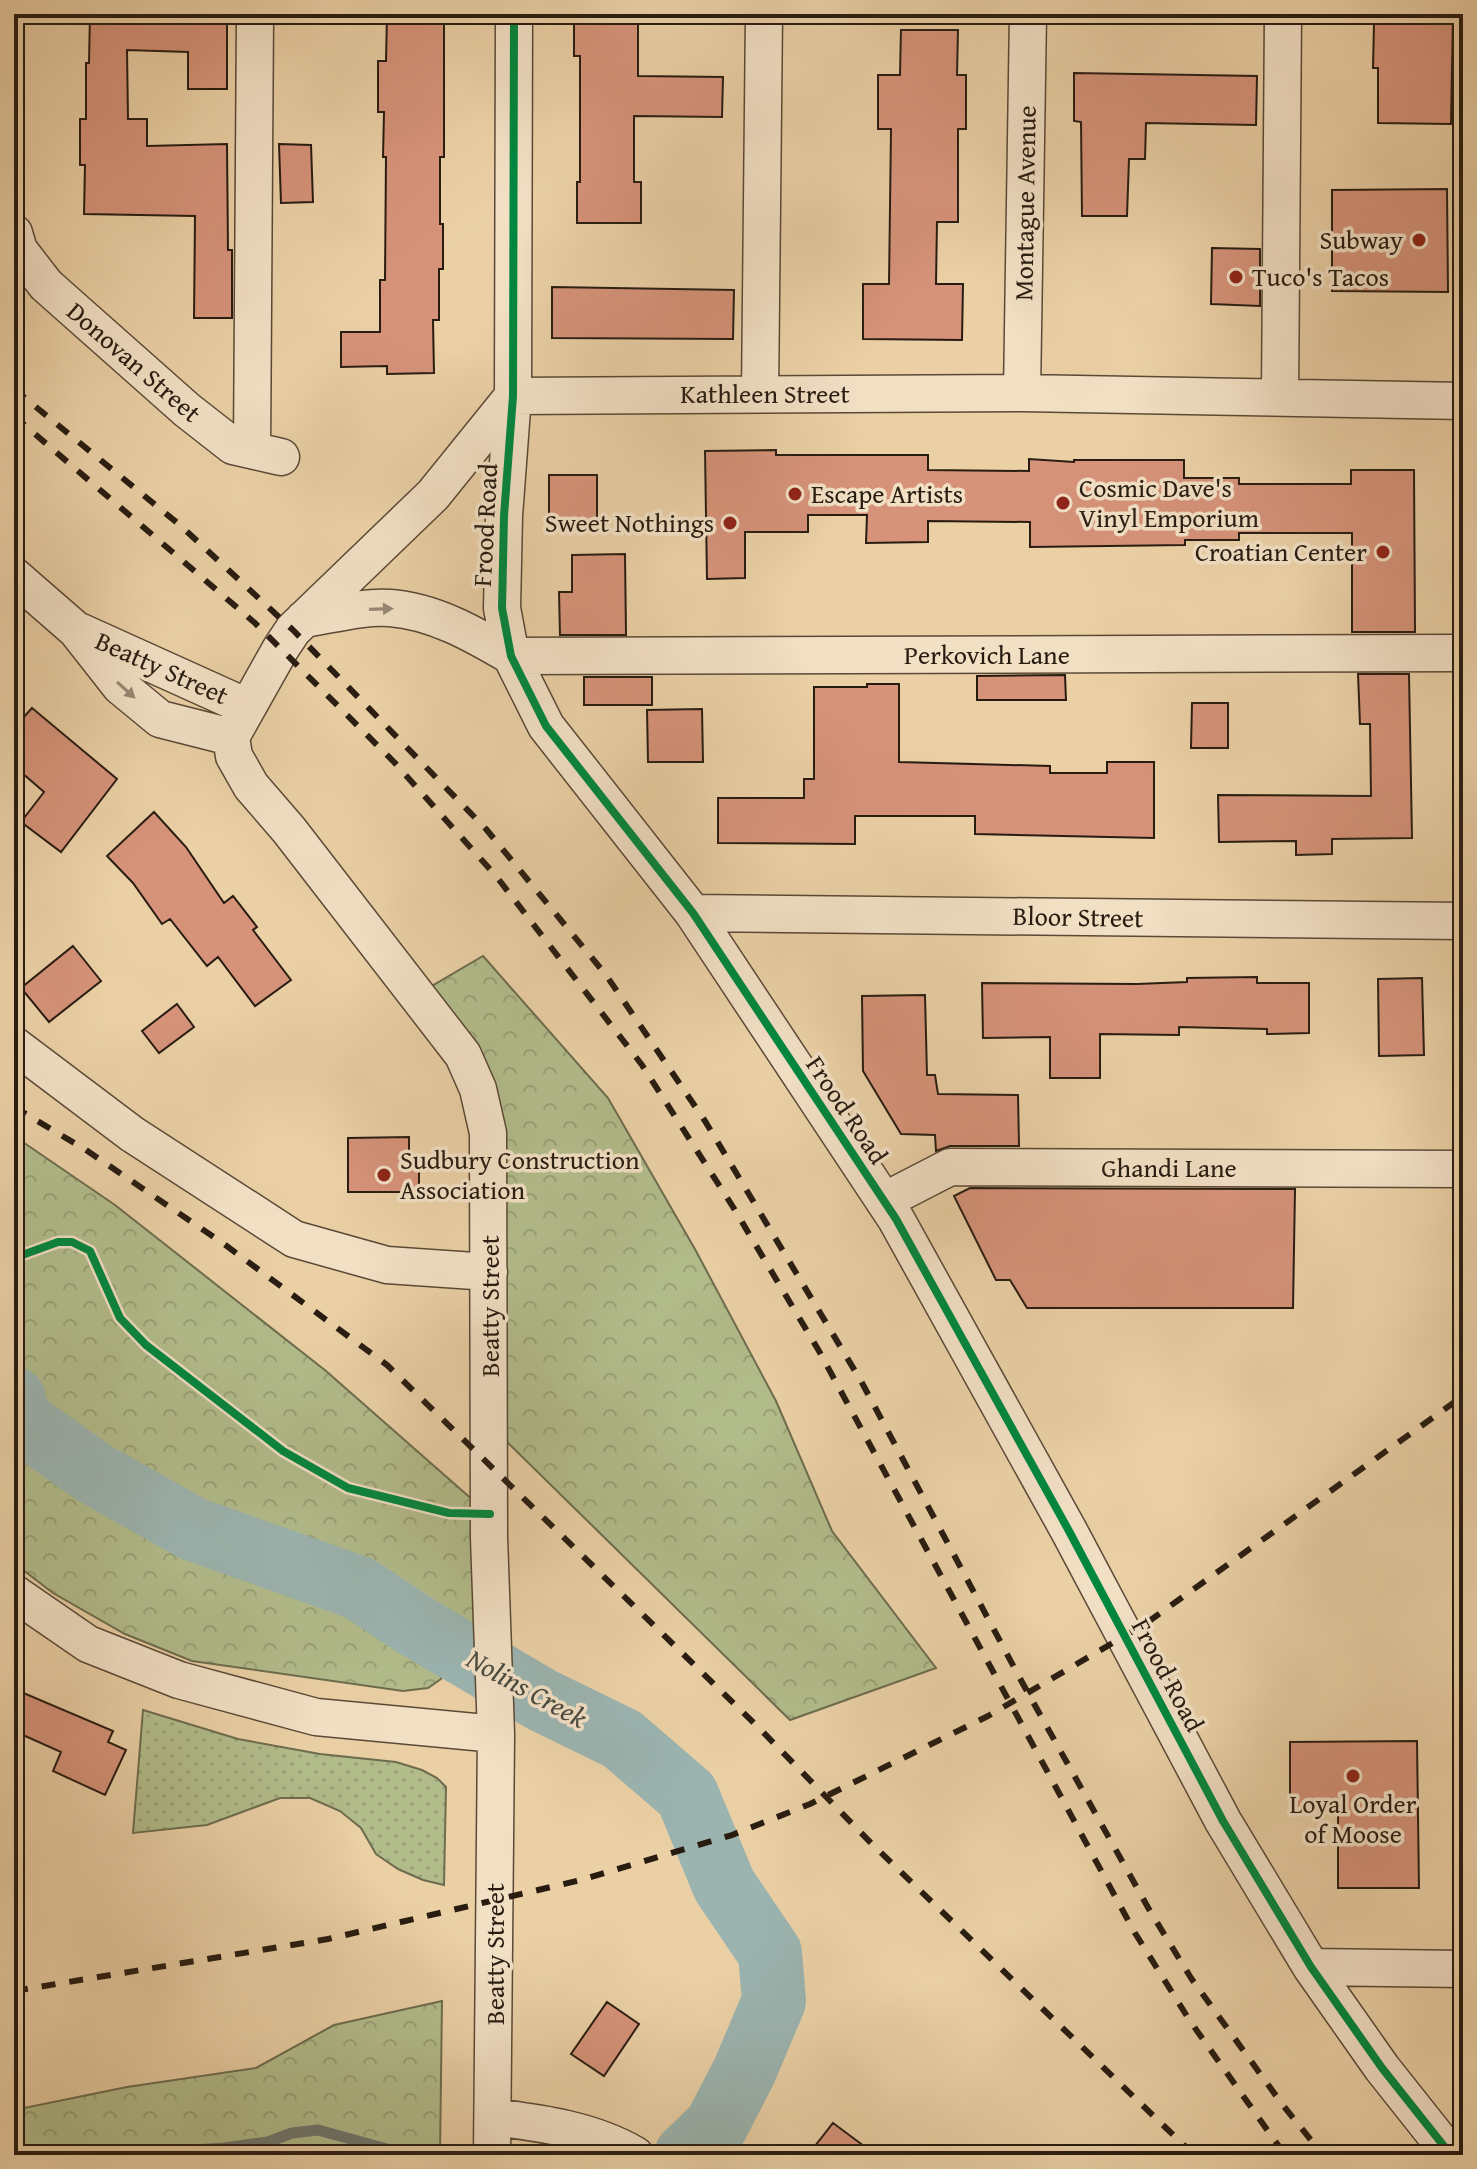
<svg xmlns="http://www.w3.org/2000/svg" width="1477" height="2169" font-family="'Gentium Book Plus',serif">
	<defs>
		<pattern id="grass-dots" width="8" height="8" patternUnits="userSpaceOnUse" patternTransform="scale(2)"><rect width="8" height="8" fill="#b2bc8b"/><path d="M2 2h.1M6 6h.1" fill="none" stroke="#99a177" stroke-width="1.8" stroke-linecap="round"/></pattern>
		<pattern id="forest-crowns" width="20" height="18" patternUnits="userSpaceOnUse" patternTransform="scale(2)"><rect width="20" height="18" fill="#b2bc8b"/><path d="M2 6a3 3 0 1 1 6 0M12 15a3 3 0 1 1 6 0" fill="none" stroke="#99a177"/></pattern>
	</defs>
	<rect width="100%" height="100%" fill="#ebd0a6"/>
	<filter id="stains"><feTurbulence type="fractalNoise" baseFrequency=".0025" numOctaves="4"/><feColorMatrix values="0 0 0 0 .2 0 0 0 0 .09 0 0 0 0 .02 0 0 0 .5 -.17"/></filter>
	<radialGradient id="worn" r=".72"><stop offset=".6" stop-color="#630" stop-opacity="0"/><stop offset="1" stop-color="#630" stop-opacity=".3"/></radialGradient>
	<path fill="url(#grass-dots)" stroke="#6d6c4e" stroke-width="2" d="M 143,1710 L 238,1739 L 320,1754 L 396,1762 L 422,1770 L 437,1778 L 446,1787 L 444,1885 L 423,1880 L 398,1869 L 376,1854 L 361,1828 L 340,1811 L 310,1798 L 280,1798 L 207,1825 L 133,1833 Z"/>
	<path fill="url(#forest-crowns)" stroke="#6d6c4e" stroke-width="2" d="M 483,956 L 608,1098 L 696,1251 L 776,1401 L 832,1531 L 936,1668 L 790,1720 L 496,1431 L 491,1131 L 420,993 Z
		M 14,1136 L 115,1205 L 326,1371 L 483,1509 L 488,1672 L 444,1645 L 441,1679 L 428,1688 L 403,1691 L 192,1661 L 125,1634 L 53,1593 L 14,1563 Z
		M 442,2001 L 440,2155 L 14,2155 L 14,2110 L 127,2087 L 256,2068 L 334,2025 Z"/>
	<g fill="none" stroke-linecap="round" stroke-linejoin="round">
		<path stroke="#6d7770" stroke-width="11" d="M 115,2155 L 224,2148 L 268,2142 L 292,2133 L 318,2130 L 398,2152"/>
		<path stroke="#9bb4b0" stroke-width="64" d="M 14,1399 L 19,1420 L 94,1473 L 193,1529 L 359,1588 L 416,1626 L 542,1700 L 622,1739 L 687,1795 L 724,1885 L 770,1953 L 774,2001 L 744,2072 L 716,2126 L 686,2155"/>
	</g>
	<path fill="#d6937a" stroke="#281c11" stroke-width="2" d="M 90,14 L 227,14 L 227,89 L 188,89 L 188,52 L 127,50 L 128,119 L 147,119 L 147,146 L 227,144 L 228,250 L 232,250 L 232,318 L 194,318 L 195,216 L 84,214 L 85,165 L 80,165 L 80,119 L 86,119 L 86,63 L 89,63 Z
		M 387,14 L 444,14 L 444,157 L 440,157 L 440,224 L 443,224 L 443,269 L 439,269 L 439,320 L 433,320 L 434,373 L 387,374 L 387,366 L 341,367 L 341,332 L 380,332 L 380,280 L 385,280 L 386,157 L 383,157 L 384,112 L 378,112 L 378,61 L 386,61 Z
		M 1390,14 L 1453,14 L 1451,124 L 1378,123 L 1378,68 L 1373,68 L 1374,23 L 1390,23 Z
		M 574,15 L 638,15 L 638,76 L 723,77 L 722,117 L 634,116 L 634,182 L 641,182 L 641,223 L 577,223 L 577,182 L 580,182 L 580,56 L 574,56 Z
		M 901,30 L 958,30 L 957,75 L 966,75 L 966,129 L 958,129 L 958,222 L 937,222 L 936,284 L 963,284 L 962,340 L 863,339 L 863,284 L 889,284 L 891,129 L 878,129 L 878,75 L 900,75 Z
		M 1074,73 L 1257,76 L 1256,125 L 1146,123 L 1145,159 L 1129,159 L 1127,216 L 1082,216 L 1081,122 L 1074,121 Z
		M 279,144 L 311,145 L 313,202 L 281,203 Z
		M 1447,189 L 1448,292 L 1332,291 L 1332,190 Z
		M 1212,248 L 1260,249 L 1260,306 L 1211,304 Z
		M 552,287 L 734,290 L 733,339 L 552,338 Z
		M 776,450 L 776,455 L 928,455 L 928,470 L 1029,471 L 1029,459 L 1074,462 L 1074,460 L 1184,460 L 1184,478 L 1239,478 L 1239,484 L 1351,484 L 1351,470 L 1414,470 L 1415,632 L 1352,632 L 1352,533 L 1239,533 L 1239,540 L 1185,540 L 1185,545 L 1030,547 L 1030,522 L 928,521 L 928,542 L 866,543 L 867,515 L 808,515 L 808,532 L 745,532 L 745,578 L 707,579 L 705,451 Z
		M 549,475 L 597,475 L 597,526 L 549,526 Z
		M 625,554 L 626,635 L 560,635 L 559,592 L 572,592 L 572,555 Z
		M 1358,674 L 1409,674 L 1412,838 L 1332,839 L 1332,854 L 1296,855 L 1296,841 L 1219,842 L 1218,795 L 1371,796 L 1370,724 L 1360,724 Z
		M 1065,675 L 1066,700 L 977,700 L 977,676 Z
		M 584,677 L 652,677 L 652,705 L 584,705 Z
		M 867,684 L 899,684 L 899,762 L 1050,766 L 1050,773 L 1107,773 L 1107,762 L 1154,762 L 1154,838 L 975,834 L 975,816 L 855,816 L 855,844 L 718,843 L 718,798 L 804,798 L 804,779 L 814,779 L 814,687 L 867,687 Z
		M 1192,703 L 1228,703 L 1228,748 L 1191,748 Z
		M 32,708 L 117,779 L 61,852 L 21,822 L 44,792 L 14,766 L 14,728 Z
		M 702,709 L 703,762 L 648,762 L 647,710 Z
		M 154,812 L 186,847 L 224,903 L 233,896 L 257,927 L 253,930 L 291,980 L 255,1006 L 218,957 L 207,966 L 170,919 L 162,924 L 133,883 L 107,856 Z
		M 73,946 L 101,981 L 49,1022 L 21,988 Z
		M 1257,977 L 1257,983 L 1309,983 L 1309,1033 L 1267,1034 L 1267,1029 L 1179,1027 L 1179,1035 L 1100,1034 L 1100,1078 L 1050,1078 L 1050,1037 L 983,1038 L 982,983 L 1137,984 L 1187,982 L 1187,978 Z
		M 1422,978 L 1424,1055 L 1379,1056 L 1378,979 Z
		M 925,995 L 927,1075 L 935,1075 L 938,1094 L 1018,1095 L 1019,1146 L 950,1146 L 936,1151 L 935,1135 L 901,1134 L 863,1071 L 862,996 Z
		M 177,1004 L 194,1027 L 159,1053 L 142,1031 Z
		M 409,1137 L 409,1159 L 419,1159 L 419,1192 L 348,1192 L 348,1138 Z
		M 970,1188 L 1295,1189 L 1293,1308 L 1027,1308 L 1010,1280 L 996,1280 L 954,1196 Z
		M 14,1689 L 113,1731 L 108,1742 L 126,1750 L 105,1795 L 53,1771 L 61,1752 L 14,1731 Z
		M 1417,1741 L 1419,1888 L 1338,1888 L 1338,1810 L 1290,1810 L 1290,1742 Z
		M 607,2002 L 639,2024 L 604,2076 L 571,2054 Z
		M 833,2123 L 876,2155 L 808,2155 Z"/>
	<g fill="none" stroke-linecap="round" stroke-linejoin="round">
		<g stroke="#594936" stroke-width="39">
			<path id="minor" d="M 514,14 L 513,396 L 504,516 L 502,608 L 511,656 L 546,726 L 693,913 L 896,1219 L 1069,1531 L 1223,1821 L 1311,1967 L 1382,2068 L 1451,2155
				M 14,233 L 19,250 L 46,285 L 187,410 L 233,446 L 281,457
				M 1022,393 L 1028,14
				M 760,394 L 764,14
				M 1280,397 L 1283,14
				M 252,450 L 255,14
				M 14,576 L 76,630 L 120,686 L 160,719 L 231,737
				M 304,619 C 331,615 362,606 390,608 C 434,611 475,635 511,656
				M 81,632 L 247,707
				M 511,656 L 1463,653
				M 231,737 L 234,756 L 251,786 L 289,830 L 463,1055 L 478,1089 L 488,1133 L 489,1537 L 496,1734 L 492,2155
				M 231,737 L 281,648 L 293,630 L 433,495 L 513,396 L 1022,393 L 1463,401
				M 693,913 L 1463,921
				M 14,1045 L 132,1134 L 294,1239 L 387,1265 L 489,1272
				M 884,1201 L 950,1167 L 1463,1169
				M 14,1593 L 88,1644 L 179,1680 L 316,1717 L 496,1734
				M 1311,1967 L 1463,1969
				M 493,2117 C 541,2123 593,2130 635,2155"/>
		</g>
		<use href="#minor" stroke="#f2e0c5" stroke-width="36"/>
		<path stroke="#281c11" stroke-width="6" stroke-dasharray="14 14" stroke-linecap="butt" d="M 14,389 L 181,526 L 293,630 L 486,829 L 606,975 L 705,1121 L 861,1381 L 1023,1684 L 1150,1911 L 1191,1978 L 1282,2104 L 1323,2155
			M 14,416 L 255,623 L 394,762 L 496,876 L 642,1065 L 733,1207 L 819,1351 L 1135,1933 L 1190,2021 L 1285,2155
			M 14,1107 L 86,1150 L 224,1244 L 387,1365 L 761,1730 L 872,1844 L 1194,2155
			M 14,1991 L 328,1939 L 581,1880 L 732,1835 L 810,1804 L 988,1716 L 1145,1624 L 1463,1396"/>
		<g stroke="#f2e0c5" stroke-width="13">
			<path id="cycleway" d="M 514,14 L 513,396 L 504,516 L 502,608 L 511,656 L 546,726 L 693,913 L 896,1219 L 1069,1531 L 1223,1821 L 1311,1967 L 1382,2068 L 1451,2155
				M 14,1258 L 58,1242 L 72,1242 L 90,1251 L 120,1318 L 146,1345 L 283,1451 L 348,1488 L 449,1513 L 490,1514"/>
		</g>
		<use href="#cycleway" stroke="#00873e" stroke-width="8"/>
	</g>
	<defs><path id="oneway-solid" d="M-6-.8H1V-3.2L6.5 0L1 3.2V.8H-6Z" transform="scale(2)"/></defs>
	<g fill="#978874">
		<use href="#oneway-solid" transform="translate(381 609) rotate(-2)"/>
		<use href="#oneway-solid" transform="translate(126 690) rotate(42)"/>
	</g>
	<g fill="#8f2418" stroke="#f2e0c5" stroke-width="3">
		<circle cx="1419" cy="240" r="8"/>
		<circle cx="1236" cy="277" r="8"/>
		<circle cx="795" cy="494" r="8"/>
		<circle cx="1063" cy="503" r="8"/>
		<circle cx="730" cy="523" r="8"/>
		<circle cx="1383" cy="552" r="8"/>
		<circle cx="384" cy="1175" r="8"/>
		<circle cx="1353" cy="1776" r="8"/>
	</g>
	<g text-anchor="middle" stroke-width="7" stroke-linejoin="round" paint-order="stroke">
		<g font-size="26" fill="#281c11" stroke="#f2e0c5">
			<text transform="translate(1025 203) rotate(-89)" y="9">Montague Avenue</text>
			<text transform="translate(134 362) rotate(41)" y="9">Donovan Street</text>
			<text x="765" y="403">Kathleen Street</text>
			<text transform="translate(485 525) rotate(-87)" y="9">Frood Road</text>
			<text x="987" y="664">Perkovich Lane</text>
			<text transform="translate(162 668) rotate(24)" y="9">Beatty Street</text>
			<text transform="translate(1078 917) rotate(1)" y="9">Bloor Street</text>
			<text transform="translate(847 1110) rotate(56)" y="9">Frood Road</text>
			<text x="1169" y="1177">Ghandi Lane</text>
			<text transform="translate(490 1306) rotate(-90)" y="9">Beatty Street</text>
			<text transform="translate(1168 1675) rotate(62)" y="9">Frood Road</text>
			<text transform="translate(495 1954) rotate(-90)" y="9">Beatty Street</text>
		</g>
		<g font-size="26" fill="#281c11" stroke="#f2e0c5" text-anchor="start">
			<text x="1403" y="249" text-anchor="end">Subway</text>
			<text x="1252" y="286">Tuco's Tacos</text>
			<text x="1079" y="497">Cosmic Dave's<tspan x="1079" dy="30">Vinyl Emporium</tspan></text>
			<text x="811" y="503">Escape Artists</text>
			<text x="714" y="532" text-anchor="end">Sweet Nothings</text>
			<text x="1367" y="561" text-anchor="end">Croatian Center</text>
			<text x="400" y="1169">Sudbury Construction<tspan x="400" dy="30">Association</tspan></text>
			<text x="1353" y="1813" text-anchor="middle">Loyal Order<tspan x="1353" dy="30">of Moose</tspan></text>
		</g>
		<g font-size="28" font-style="italic" fill="#4a4a41" stroke="#f2e0c5">
			<text transform="translate(527 1688) rotate(29)" y="10">Nolins Creek</text>
		</g>
	</g>
	<rect width="1477" height="2169" fill="none" stroke="#ebd0a6" stroke-width="48"/>
	<rect x="16" y="16" width="1445" height="2137" fill="none" stroke="#281c11" stroke-width="4"/>
	<rect x="24" y="24" width="1429" height="2121" fill="none" stroke="#281c11" stroke-width="2"/>
	<rect width="100%" height="100%" filter="url(#stains)"/>
	<rect width="100%" height="100%" fill="url(#worn)"/>
</svg>
